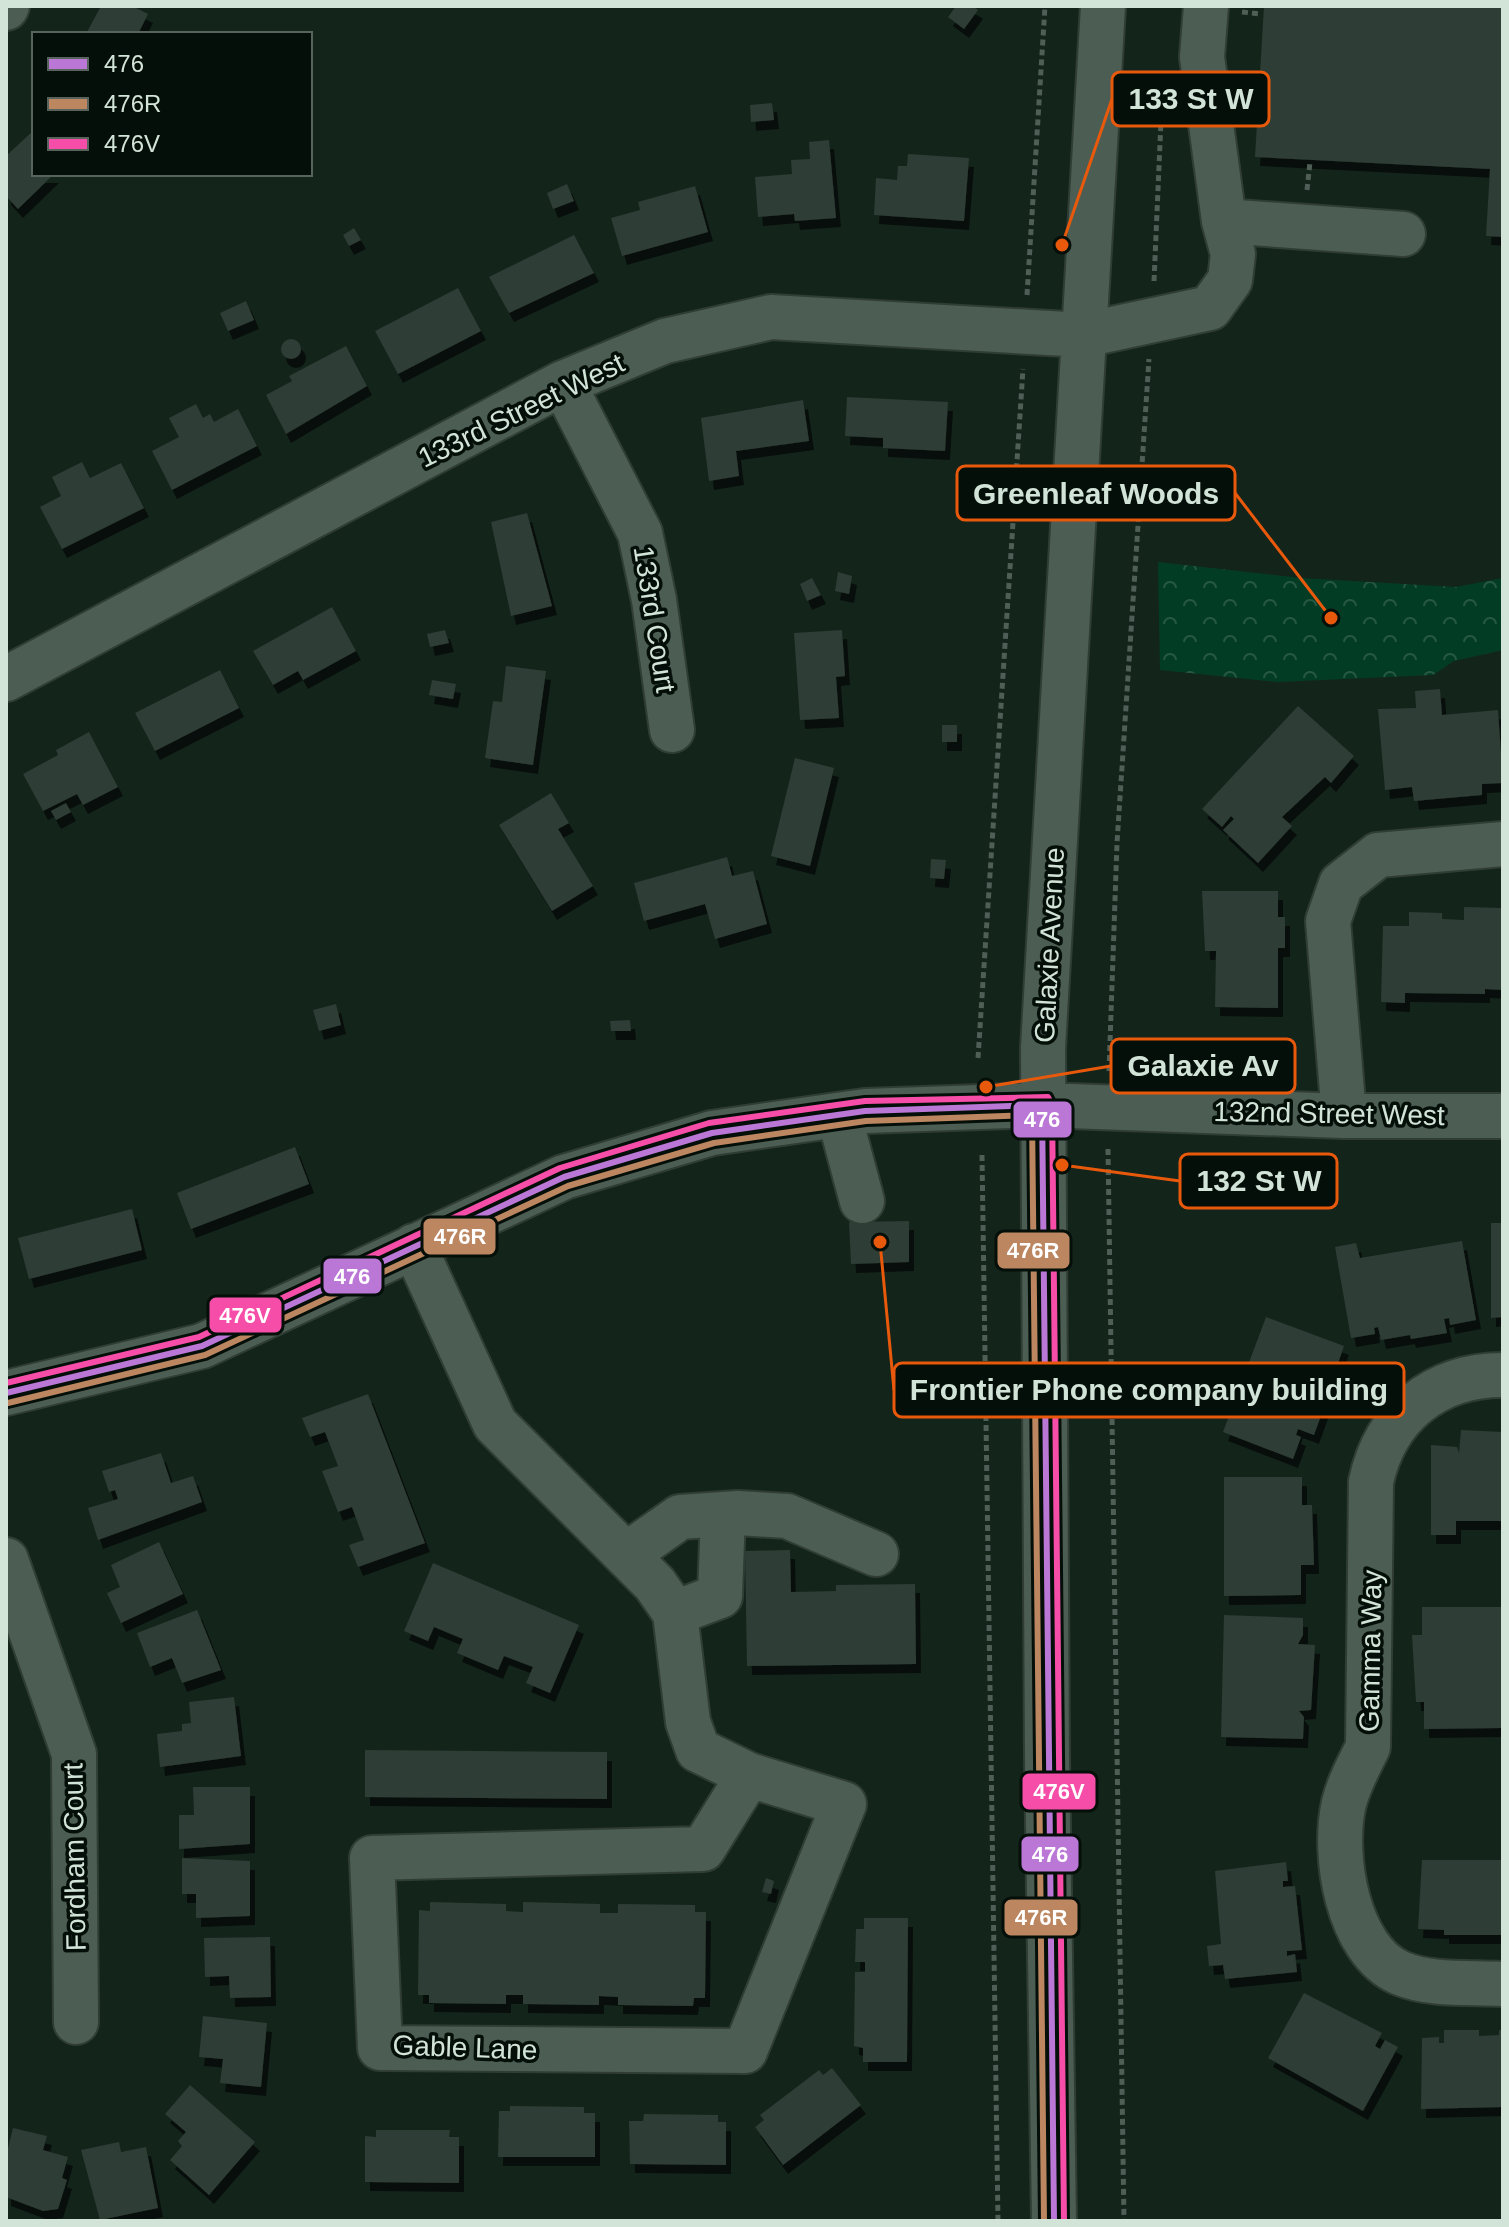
<svg xmlns="http://www.w3.org/2000/svg" width="1509" height="2227" font-family="Helvetica,sans-serif">
	<defs>
		<pattern id="forest-crowns" width="20" height="18" patternUnits="userSpaceOnUse" patternTransform="scale(2)"><rect width="20" height="18" fill="#033c24"/><path d="M2 6a3 3 0 1 1 6 0M12 15a3 3 0 1 1 6 0" fill="none" stroke="#275843"/></pattern>
		<filter id="shadow"><feDropShadow dx="5" dy="9" stdDeviation="0" flood-color="#0009"/></filter>
	</defs>
	<rect width="100%" height="100%" fill="#13241b"/>
	<path fill="url(#forest-crowns)" d="M 1158,562 L 1301,578 L 1456,587 L 1503,578 L 1503,650 L 1454,661 L 1433,675 L 1278,682 L 1160,670 Z"/>
	<path fill="#2f3c35" filter="url(#shadow)" d="M 101,6 L 132,6 L 148,14 L 138,34 L 86,34 Z
		M 956,6 L 972,6 L 978,10 L 964,29 L 948,17 Z
		M 1264,6 L 1503,6 L 1503,237 L 1486,236 L 1490,169 L 1255,157 Z
		M 772,103 L 774,120 L 751,122 L 750,105 Z
		M 34,130 L 34,174 L 54,174 L 18,209 L 6,196 L 6,156 Z
		M 829,140 L 836,218 L 795,221 L 794,214 L 758,217 L 755,177 L 792,174 L 791,160 L 810,159 L 809,142 Z
		M 908,154 L 969,158 L 964,221 L 874,215 L 876,178 L 897,180 L 898,166 L 907,166 Z
		M 567,184 L 574,201 L 553,209 L 547,193 Z
		M 695,186 L 708,232 L 622,256 L 611,218 L 640,210 L 638,202 Z
		M 354,228 L 361,240 L 349,246 L 343,235 Z
		M 574,235 L 594,273 L 509,313 L 489,277 Z
		M 458,288 L 481,331 L 398,374 L 375,331 Z
		M 246,301 L 254,320 L 228,331 L 220,313 Z
		M281 349a10 10 0 1 1 20 0a10 10 0 1 1-20 0Z
		M 346,346 L 367,386 L 286,434 L 266,395 L 292,381 L 289,376 Z
		M 847,397 L 948,402 L 945,451 L 883,448 L 883,438 L 845,436 Z
		M 803,400 L 809,441 L 736,451 L 739,476 L 709,481 L 701,418 Z
		M 196,404 L 203,418 L 210,414 L 214,422 L 238,409 L 257,446 L 172,490 L 152,451 L 179,437 L 169,418 Z
		M 82,462 L 90,478 L 121,463 L 144,508 L 62,549 L 40,507 L 61,496 L 52,477 Z
		M 527,513 L 552,606 L 511,616 L 491,522 Z
		M 838,572 L 852,576 L 849,594 L 835,591 Z
		M 812,578 L 821,595 L 807,601 L 800,584 Z
		M 332,607 L 356,651 L 303,680 L 298,671 L 273,685 L 253,651 Z
		M 445,630 L 449,643 L 430,647 L 427,634 Z
		M 842,630 L 845,676 L 836,677 L 839,718 L 800,720 L 794,633 Z
		M 506,666 L 546,671 L 533,765 L 485,758 L 493,701 L 502,702 Z
		M 220,670 L 239,708 L 155,751 L 135,713 Z
		M 432,680 L 456,684 L 453,699 L 429,695 Z
		M 1440,689 L 1442,715 L 1498,710 L 1503,783 L 1482,784 L 1482,795 L 1414,801 L 1412,787 L 1385,790 L 1378,709 L 1416,708 L 1415,691 Z
		M 1298,706 L 1354,756 L 1331,783 L 1325,777 L 1282,817 L 1292,826 L 1258,863 L 1223,830 L 1234,819 L 1231,816 L 1222,827 L 1202,809 Z
		M 942,725 L 957,725 L 957,742 L 942,742 Z
		M 89,732 L 118,787 L 83,805 L 77,794 L 43,811 L 23,774 L 58,755 L 56,750 Z
		M 795,758 L 834,768 L 810,866 L 771,856 Z
		M 551,793 L 569,823 L 558,829 L 593,886 L 552,911 L 499,825 Z
		M 66,803 L 71,812 L 56,820 L 51,811 Z
		M 727,857 L 732,876 L 753,871 L 767,924 L 715,939 L 705,904 L 644,921 L 634,883 Z
		M 931,859 L 946,860 L 944,879 L 930,878 Z
		M 1202,891 L 1278,891 L 1278,917 L 1285,917 L 1285,948 L 1278,948 L 1278,1008 L 1215,1007 L 1216,951 L 1205,951 Z
		M 1464,907 L 1503,908 L 1503,990 L 1485,989 L 1485,994 L 1405,993 L 1405,1003 L 1381,1002 L 1383,926 L 1409,926 L 1409,912 L 1442,913 L 1442,919 L 1464,920 Z
		M 336,1004 L 341,1025 L 319,1031 L 313,1010 Z
		M 630,1020 L 631,1031 L 611,1031 L 610,1021 Z
		M 295,1147 L 309,1184 L 191,1229 L 177,1193 Z
		M 132,1209 L 142,1250 L 29,1279 L 18,1238 Z
		M 909,1221 L 909,1262 L 851,1264 L 849,1222 Z
		M 1491,1223 L 1503,1223 L 1503,1317 L 1491,1318 Z
		M 1462,1241 L 1476,1320 L 1450,1325 L 1449,1318 L 1444,1319 L 1447,1333 L 1411,1339 L 1410,1335 L 1381,1340 L 1378,1327 L 1374,1328 L 1375,1334 L 1351,1338 L 1335,1247 L 1356,1243 L 1360,1258 Z
		M 1266,1317 L 1344,1346 L 1336,1369 L 1331,1366 L 1329,1372 L 1341,1376 L 1328,1409 L 1324,1407 L 1314,1435 L 1298,1429 L 1296,1435 L 1301,1437 L 1293,1459 L 1223,1432 Z
		M 368,1394 L 425,1543 L 358,1567 L 349,1545 L 364,1540 L 352,1507 L 338,1512 L 322,1471 L 338,1466 L 325,1432 L 310,1437 L 302,1418 Z
		M 1461,1430 L 1503,1432 L 1503,1521 L 1456,1521 L 1456,1535 L 1431,1535 L 1431,1445 L 1457,1447 L 1459,1453 Z
		M 161,1453 L 171,1483 L 193,1476 L 202,1502 L 98,1540 L 88,1508 L 118,1499 L 115,1490 L 109,1492 L 102,1471 Z
		M 1224,1477 L 1302,1477 L 1302,1505 L 1312,1505 L 1314,1565 L 1301,1565 L 1301,1595 L 1224,1596 Z
		M 159,1542 L 183,1594 L 121,1623 L 107,1593 L 120,1587 L 111,1565 Z
		M 790,1550 L 791,1592 L 836,1591 L 836,1585 L 915,1584 L 916,1664 L 747,1666 L 745,1551 Z
		M 433,1563 L 579,1625 L 550,1693 L 526,1683 L 533,1667 L 504,1656 L 498,1670 L 457,1653 L 463,1639 L 434,1627 L 428,1641 L 404,1631 Z
		M 1422,1607 L 1503,1607 L 1503,1728 L 1424,1729 L 1424,1702 L 1416,1702 L 1412,1635 L 1422,1635 Z
		M 197,1610 L 221,1670 L 182,1683 L 172,1658 L 150,1667 L 137,1633 Z
		M 1224,1615 L 1303,1618 L 1303,1635 L 1298,1644 L 1315,1645 L 1311,1710 L 1299,1711 L 1304,1717 L 1303,1739 L 1221,1737 Z
		M 234,1697 L 241,1756 L 160,1767 L 157,1734 L 182,1731 L 182,1724 L 191,1723 L 189,1702 Z
		M 365,1750 L 607,1752 L 607,1799 L 365,1797 Z
		M 193,1787 L 250,1787 L 250,1844 L 179,1849 L 179,1815 L 194,1815 Z
		M 182,1858 L 250,1861 L 250,1916 L 196,1918 L 196,1894 L 182,1894 Z
		M 1422,1860 L 1503,1860 L 1503,1935 L 1444,1935 L 1444,1930 L 1418,1929 Z
		M 1286,1862 L 1288,1881 L 1283,1881 L 1283,1887 L 1295,1886 L 1302,1950 L 1287,1951 L 1287,1956 L 1295,1954 L 1297,1972 L 1225,1979 L 1223,1965 L 1209,1966 L 1207,1946 L 1221,1944 L 1215,1871 Z
		M 766,1878 L 774,1881 L 771,1894 L 762,1892 Z
		M 430,1902 L 506,1904 L 506,1911 L 523,1912 L 523,1902 L 600,1904 L 600,1913 L 618,1913 L 618,1904 L 695,1905 L 695,1912 L 706,1912 L 705,1998 L 694,1998 L 693,2006 L 618,2005 L 618,1997 L 599,1996 L 599,2005 L 523,2004 L 523,1995 L 506,1995 L 506,2004 L 429,2003 L 429,1995 L 418,1995 L 419,1910 L 430,1911 Z
		M 864,1918 L 908,1918 L 907,2062 L 863,2062 L 863,2048 L 854,2046 L 855,1972 L 865,1972 L 865,1962 L 855,1962 L 856,1929 L 864,1929 Z
		M 270,1937 L 271,1997 L 230,1998 L 229,1976 L 205,1977 L 204,1938 Z
		M 1304,1993 L 1382,2033 L 1375,2046 L 1380,2049 L 1385,2040 L 1398,2047 L 1363,2111 L 1268,2058 Z
		M 203,2016 L 267,2023 L 261,2087 L 220,2083 L 223,2059 L 199,2057 Z
		M 1444,2030 L 1479,2030 L 1479,2036 L 1499,2035 L 1499,2030 L 1503,2030 L 1503,2107 L 1421,2109 L 1422,2038 L 1439,2037 L 1439,2043 L 1444,2043 Z
		M 832,2068 L 861,2105 L 783,2165 L 755,2127 L 764,2120 L 760,2115 L 819,2070 L 823,2075 Z
		M 190,2085 L 255,2142 L 209,2195 L 170,2160 L 182,2146 L 178,2141 L 186,2132 L 165,2114 Z
		M 510,2106 L 584,2107 L 584,2113 L 595,2113 L 595,2157 L 498,2157 L 499,2111 L 510,2111 Z
		M 644,2114 L 718,2115 L 718,2122 L 726,2122 L 726,2165 L 630,2164 L 629,2121 L 643,2121 Z
		M 13,2128 L 47,2136 L 43,2150 L 68,2157 L 62,2178 L 67,2180 L 58,2209 L 43,2211 L 6,2197 L 6,2156 Z
		M 376,2130 L 450,2130 L 449,2137 L 459,2137 L 459,2183 L 365,2182 L 365,2136 L 376,2137 Z
		M 119,2142 L 121,2152 L 146,2147 L 158,2208 L 100,2220 L 81,2150 Z"/>
	<g fill="none" stroke-linecap="round" stroke-linejoin="round">
		<g stroke="#2f3d35" stroke-width="48">
			<path id="minor" d="M 6,8 L 7,6
				M 1224,221 L 1403,234
				M 563,383 L 640,533 L 654,600 L 672,730
				M 6,679 L 563,383 L 665,341 L 771,317 L 1084,335 L 1210,308 L 1230,280 L 1233,254 L 1224,221 L 1202,57 L 1206,6
				M 839,1115 L 862,1201
				M 1344,1116 L 1328,921 L 1341,884 L 1378,855 L 1503,844
				M 414,1246 L 495,1424 L 655,1584 L 675,1613 L 688,1722 L 698,1750 L 749,1775 L 844,1804 L 745,2051 L 380,2048 L 372,1858 L 703,1849 L 749,1775
				M 1503,1375 C 1434,1375 1385,1416 1371,1482 L 1368,1747 C 1359,1765 1349,1783 1344,1803 C 1332,1854 1347,1950 1400,1973 C 1431,1986 1470,1982 1503,1984
				M 6,1393 L 202,1346 L 564,1177 L 712,1133 L 865,1111 L 1042,1105 L 1344,1116 L 1503,1116
				M 626,1555 L 680,1517 L 738,1513 L 787,1516 L 876,1554
				M 6,1560 L 74,1754 L 76,2022
				M 675,1613 L 720,1596 L 723,1514
				M 1054,2221 L 1047,1758 L 1043,1048 L 1103,6"/>
		</g>
		<path stroke="#4f5e56" stroke-width="5" stroke-dasharray="6 4" stroke-linecap="butt" d="M 1242,12 L 1261,14
			M 1307,190 L 1310,162
			M 1154,281 L 1163,75
			M 1027,295 L 1045,6
			M 978,1058 L 1023,369
			M 1109,1071 L 1117,843 L 1149,359
			M 1108,1149 L 1124,2221
			M 982,1155 L 998,2221"/>
		<use href="#minor" stroke="#4c5d53" stroke-width="44"/>
		<g stroke="#050f09" stroke-width="12">
			<path id="bus-1" d="M 6,1393 L 202,1346 L 564,1177 L 712,1133 L 865,1111 L 1042,1105 L 1054,2221"/>
		</g>
		<g stroke="#050f09" stroke-width="12">
			<path id="bus-2" d="M 8,1403 L 205,1355 L 568,1186 L 714,1143 L 866,1121 L 1032,1115 L 1044,2221"/>
		</g>
		<g stroke="#050f09" stroke-width="12">
			<path id="bus-3" d="M 6,1383 L 199,1337 L 560,1168 L 709,1123 L 865,1101 L 1048,1097 L 1052,1105 L 1064,2221"/>
		</g>
		<use href="#bus-1" stroke="#ba77d6" stroke-width="6"/>
		<use href="#bus-2" stroke="#bb8660" stroke-width="6"/>
		<use href="#bus-3" stroke="#f54da8" stroke-width="6"/>
	</g>
	<g text-anchor="middle" stroke-width="7" stroke-linejoin="round" paint-order="stroke">
		<g font-size="28" fill="#d2e3d8" stroke="#050f09">
			<text transform="translate(521 410) rotate(-26)" y="10">133rd Street West</text>
			<text transform="translate(655 619) rotate(81)" y="10">133rd Court</text>
			<text transform="translate(1049 945) rotate(-87)" y="10">Galaxie Avenue</text>
			<text transform="translate(1329 1113) rotate(1)" y="10">132nd Street West</text>
			<text transform="translate(1370 1651) rotate(-89)" y="10">Gamma Way</text>
			<text transform="translate(74 1857) rotate(-91)" y="10">Fordham Court</text>
			<text transform="translate(465 2047) rotate(2)" y="10">Gable Lane</text>
		</g>
	</g>
	<path fill="none" stroke="#e8590c" stroke-width="3" d="M1062 245L1112 99M1331 618L1235 493M986 1087L1111 1066M1062 1165L1180 1181M880 1242L894 1390"/>
	<g fill="#e8590c" stroke="#050f09" stroke-width="3">
		<circle cx="1062" cy="245" r="8"/>
		<circle cx="1331" cy="618" r="8"/>
		<circle cx="986" cy="1087" r="8"/>
		<circle cx="1062" cy="1165" r="8"/>
		<circle cx="880" cy="1242" r="8"/>
	</g>
	<g fill="#050f09" stroke="#e8590c" stroke-width="3">
		<rect x="1112" y="72" width="157" height="54" rx="8"/>
		<rect x="957" y="466" width="278" height="54" rx="8"/>
		<rect x="1111" y="1039" width="184" height="54" rx="8"/>
		<rect x="1180" y="1154" width="157" height="54" rx="8"/>
		<rect x="894" y="1363" width="510" height="54" rx="8"/>
	</g>
	<g font-size="30" text-anchor="middle" font-weight="bold" fill="#d2e3d8">
		<text x="1191" y="109">133 St W</text>
		<text x="1096" y="504">Greenleaf Woods</text>
		<text x="1203" y="1076">Galaxie Av</text>
		<text x="1259" y="1191">132 St W</text>
		<text x="1149" y="1400">Frontier Phone company building</text>
	</g>
	<g stroke="#050f09" stroke-width="3">
		<rect x="1012" y="1100" width="61" height="39" rx="8" fill="#ba77d6"/>
		<rect x="422" y="1217" width="75" height="39" rx="8" fill="#bb8660"/>
		<rect x="996" y="1231" width="75" height="39" rx="8" fill="#bb8660"/>
		<rect x="322" y="1257" width="61" height="38" rx="8" fill="#ba77d6"/>
		<rect x="208" y="1296" width="75" height="38" rx="8" fill="#f54da8"/>
		<rect x="1021" y="1772" width="76" height="39" rx="8" fill="#f54da8"/>
		<rect x="1020" y="1835" width="60" height="38" rx="8" fill="#ba77d6"/>
		<rect x="1003" y="1898" width="76" height="39" rx="8" fill="#bb8660"/>
	</g>
	<g font-size="22" text-anchor="middle" font-weight="bold" fill="#fff">
		<text x="1042" y="1127">476</text>
		<text x="460" y="1244">476R</text>
		<text x="1033" y="1258">476R</text>
		<text x="352" y="1284">476</text>
		<text x="245" y="1323">476V</text>
		<text x="1059" y="1799">476V</text>
		<text x="1050" y="1862">476</text>
		<text x="1041" y="1925">476R</text>
	</g>
	<rect width="1509" height="2227" fill="none" stroke="#d2e3d8" stroke-width="16"/>
	<rect x="32" y="32" width="280" height="144" fill="#050f09" stroke="#57645c" stroke-width="2"/>
	<rect x="48" y="58" width="40" height="12" fill="#ba77d6" stroke="#57645c" stroke-width="2"/>
	<text x="104" y="72" font-size="24" fill="#d2e3d8">476</text>
	<rect x="48" y="98" width="40" height="12" fill="#bb8660" stroke="#57645c" stroke-width="2"/>
	<text x="104" y="112" font-size="24" fill="#d2e3d8">476R</text>
	<rect x="48" y="138" width="40" height="12" fill="#f54da8" stroke="#57645c" stroke-width="2"/>
	<text x="104" y="152" font-size="24" fill="#d2e3d8">476V</text>
</svg>
